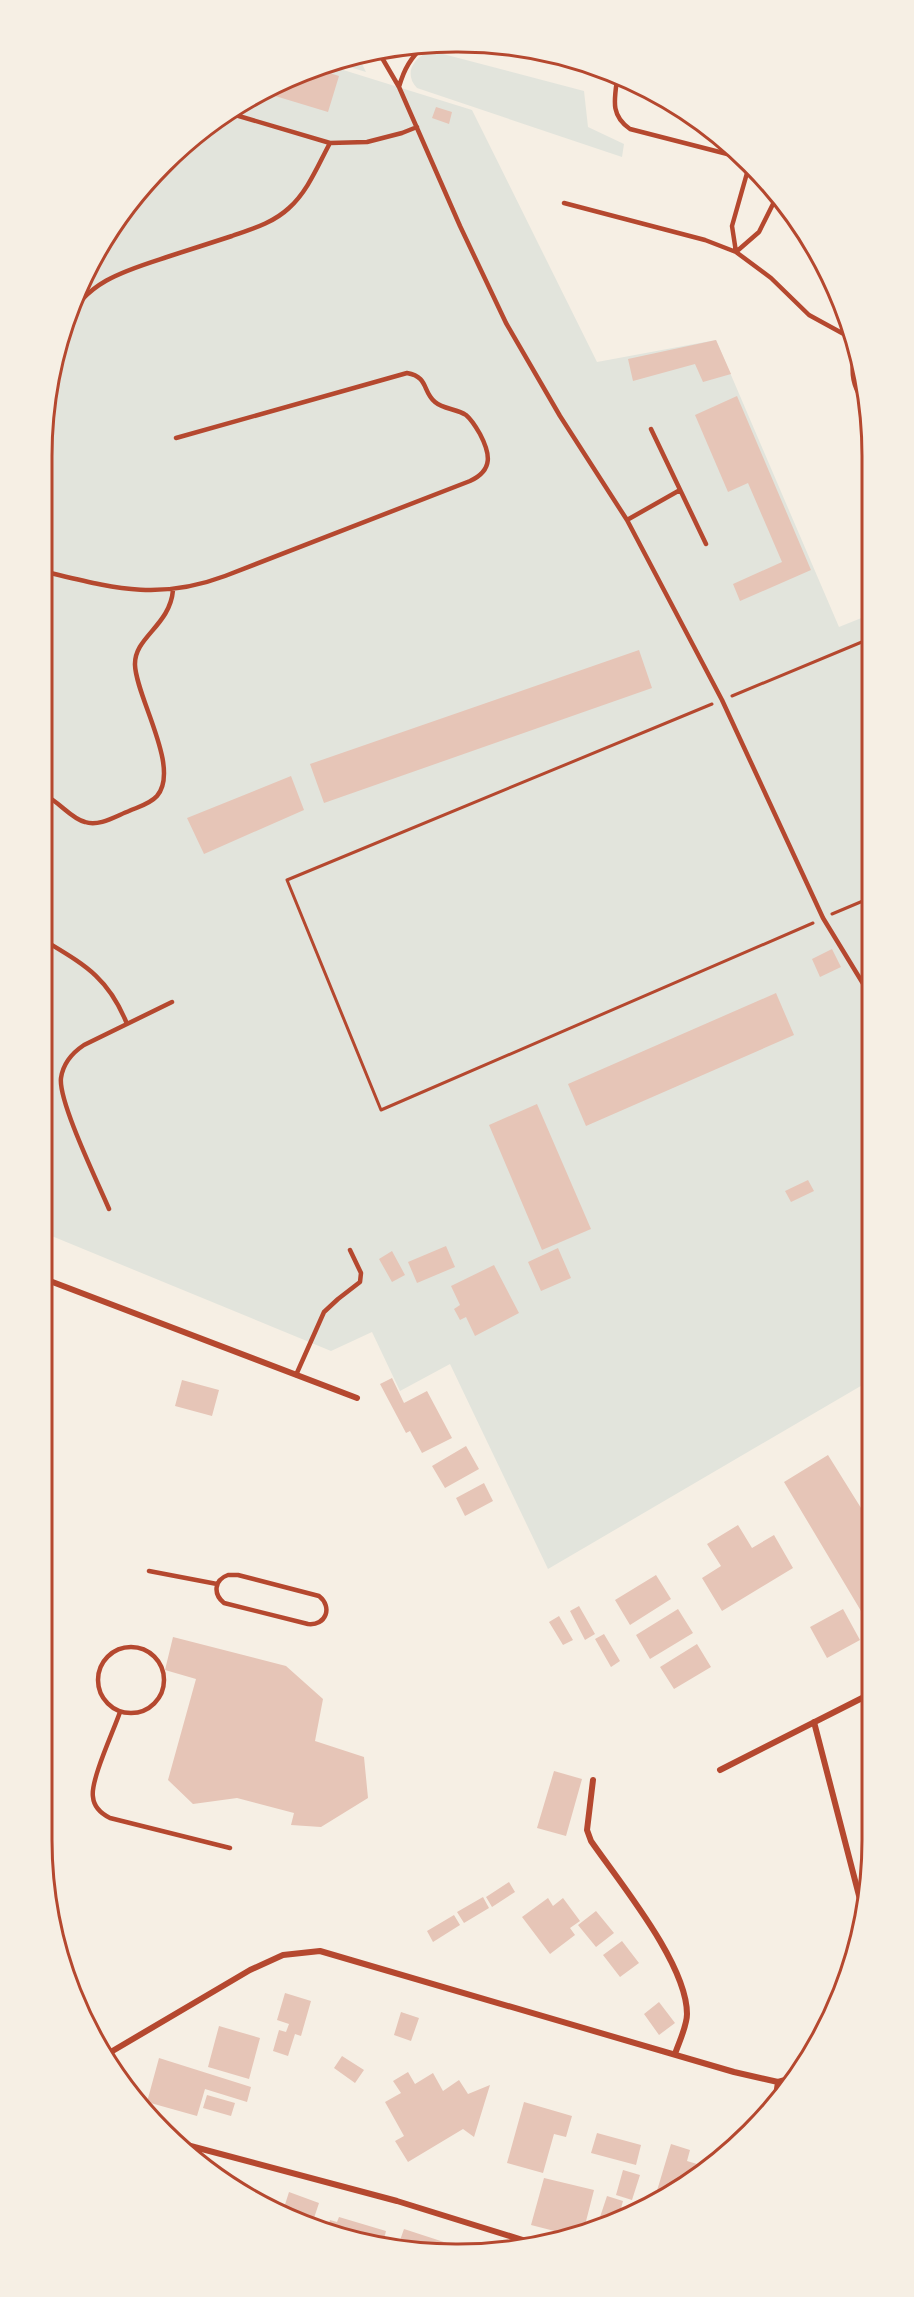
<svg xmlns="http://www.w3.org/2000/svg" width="914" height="2297" font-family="'Sofia Sans Condensed',sans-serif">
	<rect width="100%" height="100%" fill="#f6efe4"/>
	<path fill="#e2e4dc" d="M 426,53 L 443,54 L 584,91 L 588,127 L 624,144 L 622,157 L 417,88 C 405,75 411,61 426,53 Z
		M 358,56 L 366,72 L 333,62 Z
		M 324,64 L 472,110 L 597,362 L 716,340 L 839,627 L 869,615 L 871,1380 L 548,1569 L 450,1364 L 400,1391 L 372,1332 L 331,1351 L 42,1232 L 42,1034 L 53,999 L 42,995 L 42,457 L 56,349 L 85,273 L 128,204 L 184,145 L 250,97 Z"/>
	<path fill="#e6c5b7" d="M 314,68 L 339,76 L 328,112 L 262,92 Z
		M 436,107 L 452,112 L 449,124 L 432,118 Z
		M 178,151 L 174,166 L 166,163 Z
		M 716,340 L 731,374 L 703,382 L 695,364 L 633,381 L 628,359 Z
		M 737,396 L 811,570 L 740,601 L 733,584 L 782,562 L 748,483 L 728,492 L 695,415 Z
		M 639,650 L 652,688 L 324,803 L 310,764 Z
		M 291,776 L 304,810 L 204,854 L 187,818 Z
		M 832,949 L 841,967 L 820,977 L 812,959 Z
		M 776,993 L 794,1035 L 586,1126 L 568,1084 Z
		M 537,1104 L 591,1229 L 542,1250 L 489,1125 Z
		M 808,1180 L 814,1191 L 791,1202 L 785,1191 Z
		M 446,1246 L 455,1267 L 417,1283 L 408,1262 Z
		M 558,1248 L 571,1278 L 541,1291 L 528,1262 Z
		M 392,1251 L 405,1275 L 392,1282 L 379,1259 Z
		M 494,1265 L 519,1313 L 475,1336 L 466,1317 L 460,1320 L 454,1309 L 460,1305 L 451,1286 Z
		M 392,1378 L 404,1403 L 427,1391 L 452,1438 L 422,1453 L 410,1431 L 406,1433 L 380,1384 Z
		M 182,1380 L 219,1390 L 212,1416 L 175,1406 Z
		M 466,1446 L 479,1469 L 445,1488 L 432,1466 Z
		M 828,1455 L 871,1524 L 871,1605 L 861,1611 L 784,1482 Z
		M 484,1483 L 493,1501 L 465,1516 L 456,1498 Z
		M 738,1525 L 752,1548 L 774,1535 L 793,1568 L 722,1611 L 702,1578 L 721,1566 L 707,1544 Z
		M 656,1575 L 671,1599 L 630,1625 L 615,1600 Z
		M 579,1606 L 595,1634 L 585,1640 L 570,1611 Z
		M 678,1609 L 693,1633 L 650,1659 L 636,1635 Z
		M 843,1609 L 860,1640 L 827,1658 L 810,1627 Z
		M 559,1616 L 573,1640 L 563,1645 L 549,1622 Z
		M 604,1634 L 620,1661 L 611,1667 L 595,1639 Z
		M 173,1637 L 286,1666 L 323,1699 L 315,1741 L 364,1757 L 368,1798 L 321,1827 L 291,1825 L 294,1813 L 237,1798 L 193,1804 L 168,1780 L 196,1679 L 165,1670 Z
		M 697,1644 L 711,1667 L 674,1689 L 660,1667 Z
		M 554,1771 L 582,1779 L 566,1836 L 537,1828 Z
		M 509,1882 L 515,1892 L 492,1907 L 486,1897 Z
		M 483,1897 L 489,1908 L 464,1923 L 457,1912 Z
		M 548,1898 L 553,1906 L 563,1898 L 580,1921 L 570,1928 L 575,1935 L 550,1954 L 522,1917 Z
		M 596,1911 L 614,1933 L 596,1947 L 578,1925 Z
		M 454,1915 L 460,1925 L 433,1942 L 427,1931 Z
		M 622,1941 L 639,1963 L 620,1977 L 603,1955 Z
		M 285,1993 L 311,2001 L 301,2036 L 295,2034 L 288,2056 L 273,2051 L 279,2030 L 286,2032 L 289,2024 L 277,2020 Z
		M 659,2002 L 675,2023 L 659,2035 L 644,2014 Z
		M 401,2012 L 419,2018 L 411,2041 L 394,2035 Z
		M 219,2026 L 260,2038 L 249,2079 L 208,2067 Z
		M 342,2056 L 364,2070 L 355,2083 L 334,2068 Z
		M 159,2058 L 251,2087 L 247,2102 L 205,2089 L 197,2116 L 147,2102 Z
		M 408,2072 L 415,2084 L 433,2073 L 443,2091 L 459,2080 L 468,2094 L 490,2085 L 474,2137 L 463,2129 L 408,2162 L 395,2141 L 404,2136 L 385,2102 L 401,2093 L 393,2081 Z
		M 207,2095 L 235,2103 L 231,2116 L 203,2108 Z
		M 524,2102 L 572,2116 L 566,2137 L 554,2134 L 543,2173 L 507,2163 Z
		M 597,2133 L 641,2145 L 636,2165 L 591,2153 Z
		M 671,2144 L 690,2150 L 687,2161 L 707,2167 L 687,2185 L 666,2197 L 656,2194 Z
		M 623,2170 L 640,2175 L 632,2200 L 616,2195 Z
		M 544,2178 L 594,2190 L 583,2233 L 574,2236 L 531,2225 Z
		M 232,2185 L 251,2191 L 249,2199 Z
		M 289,2192 L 319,2203 L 311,2227 L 282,2214 Z
		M 651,2195 L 662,2198 L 647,2207 Z
		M 607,2196 L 623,2201 L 617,2223 L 596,2229 Z
		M 339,2217 L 386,2231 L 382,2247 L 326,2234 L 330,2220 L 337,2222 Z
		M 404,2229 L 447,2243 L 445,2250 L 412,2251 L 398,2246 Z"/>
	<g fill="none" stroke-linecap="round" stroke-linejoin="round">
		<path stroke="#b5482f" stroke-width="3" d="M 732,696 L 869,639
			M 712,704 L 287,880 L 381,1110 L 813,923
			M 832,914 L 870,898"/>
		<path stroke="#b5482f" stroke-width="4.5" d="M 378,51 L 399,87 L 460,226 L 506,323 L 560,416 L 627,520 L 722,700 L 823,918 L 870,995
			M 617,80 C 614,101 611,116 630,129 L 739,157
			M 399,87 C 404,69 411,57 425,45
			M 232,114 L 330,143 L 367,142 L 402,133 L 417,127
			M 749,166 L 732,226 L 736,252 L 759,232 L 777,196
			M 564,203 L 705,240 L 736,252 L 771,278 L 809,315 L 851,338
			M 67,322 C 86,281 127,270 167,257 C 189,250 210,243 232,236 C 252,229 273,223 289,208 C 308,191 318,165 330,143
			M 56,350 L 57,348
			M 855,351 C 850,371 852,390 868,405
			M 651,429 L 706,544
			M 627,520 L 680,490
			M 42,571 C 110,587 156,602 225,576 L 470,481 C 494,470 490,453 480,434 C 476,427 472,420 466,415 C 457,409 443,409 435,402 C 422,391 429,377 407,373 L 176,438
			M 44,795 C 59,801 70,818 85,822 C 99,827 116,816 129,811 C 138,807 150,804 157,796 C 181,768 136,697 135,665 C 134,637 170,626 173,590
			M 42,939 C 83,964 108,976 127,1024
			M 109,1209 C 98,1183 58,1101 61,1078 C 63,1064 72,1053 84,1045 L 172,1002
			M 296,1375 L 324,1312 L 338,1299 L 360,1282 L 361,1273 L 350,1250
			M 149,1571 L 217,1584
			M 228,1575 L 238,1575 L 319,1596 C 333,1607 326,1626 308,1624 L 224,1603 C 213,1594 214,1580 228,1575 Z
			M98 1680a33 33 0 1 1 66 0a33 33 0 1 1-66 0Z
			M 120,1712 C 114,1730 90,1781 93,1797 C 94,1808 102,1814 110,1818 L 230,1848"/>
		<path stroke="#b5482f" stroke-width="6" d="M 469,43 L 518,53 L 534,51
			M 42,1278 L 357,1398
			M 814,1722 L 863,1911
			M 720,1770 L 872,1693
			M 593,1780 L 587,1830 L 591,1841 C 620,1883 687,1964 687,2014 C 687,2026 679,2042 675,2054
			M 104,2056 L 250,1970 L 283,1955 L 320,1951 L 734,2072 L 778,2082 L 796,2077
			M 775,2103 L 778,2082
			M 183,2144 L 397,2201 L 542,2246"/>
	</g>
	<path d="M0 0H914V2297H0ZM456 52H458A404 404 0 0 1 862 456V1840A404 404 0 0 1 458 2244H456A404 404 0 0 1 52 1840V456A404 404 0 0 1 456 52Z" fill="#f6efe4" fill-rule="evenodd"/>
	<path fill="none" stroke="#b5482f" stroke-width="3" d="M456 52H458A404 404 0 0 1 862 456V1840A404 404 0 0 1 458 2244H456A404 404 0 0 1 52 1840V456A404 404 0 0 1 456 52Z"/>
</svg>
